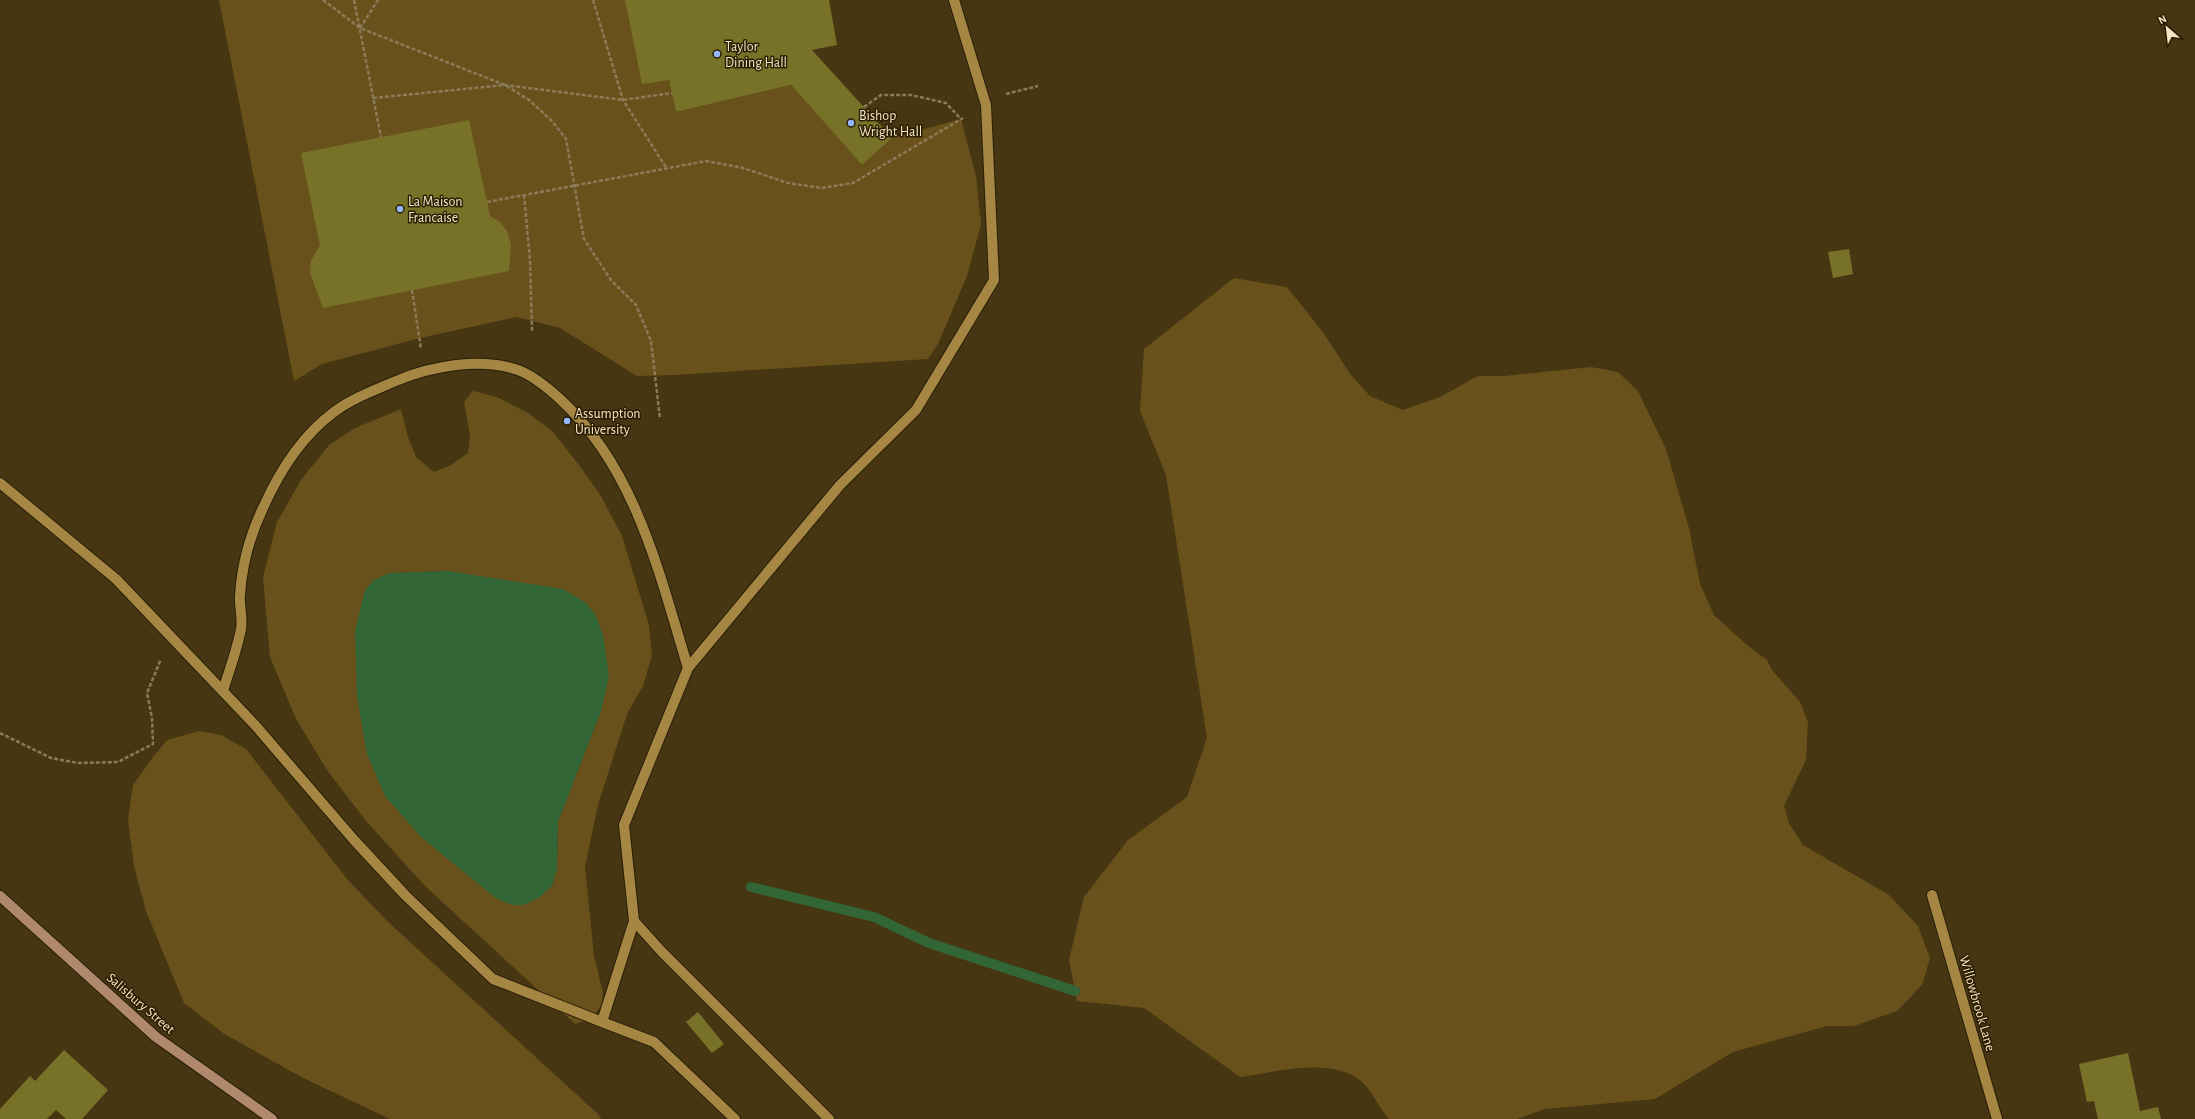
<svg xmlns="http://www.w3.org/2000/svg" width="2195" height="1119" font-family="'Alegreya Sans',sans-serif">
	<rect width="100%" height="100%" fill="#463612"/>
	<path fill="#69511b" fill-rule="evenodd" d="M 219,0 L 625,0 L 669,80 L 676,112 L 791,85 L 862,165 L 892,138 L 961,119 L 976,176 L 981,224 L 967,276 L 938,344 L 928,359 L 675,375 L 637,376 L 560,328 L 517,317 L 420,338 L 322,364 L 294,381 Z
		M 1234,278 L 1287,287 L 1322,331 L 1351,375 L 1370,396 L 1403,410 L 1440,397 L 1478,376 L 1505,376 L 1591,367 L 1618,372 L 1638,391 L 1666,449 L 1689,528 L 1700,584 L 1714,615 L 1748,646 L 1767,660 L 1772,670 L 1800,702 L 1808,722 L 1806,760 L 1784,806 L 1789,823 L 1803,845 L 1889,895 L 1918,926 L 1930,958 L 1922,985 L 1897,1011 L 1854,1026 L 1827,1026 L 1733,1052 L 1655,1099 L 1545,1109 L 1517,1119 L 1389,1119 C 1379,1108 1373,1092 1362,1082 C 1333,1056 1275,1072 1240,1077 L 1144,1008 L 1077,1001 L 1069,960 L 1084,897 L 1128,840 L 1187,797 L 1207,738 L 1166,475 L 1140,411 L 1144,349 Z
		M 473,391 L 497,397 L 528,413 L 552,431 L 579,465 L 601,496 L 622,536 L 649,625 L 652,655 L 643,686 L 627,714 L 598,805 L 585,867 L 594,956 L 603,993 L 602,1005 L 590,1019 L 575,1024 L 425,886 L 366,821 L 327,770 L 296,719 L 270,657 L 263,577 L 277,522 L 301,480 L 329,445 L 355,428 L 401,409 L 408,437 L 416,457 L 434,472 L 451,465 L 468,453 L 470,436 L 464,402 ZM 448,571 L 586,603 L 595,614 L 603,635 L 601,711 L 558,822 L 557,869 L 552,886 L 374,580 L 390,573 Z
		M 200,731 L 221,735 L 246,749 L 347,879 L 387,921 L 598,1114 L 601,1119 L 390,1119 L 301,1077 L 223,1033 L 184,1003 L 146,911 L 134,866 L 128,820 L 133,785 L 153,757 L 167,740 Z"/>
	<path fill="#326636" d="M 448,571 L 563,589 L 586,603 L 595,614 L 603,635 L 609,676 L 601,711 L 558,822 L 557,869 L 552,886 L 540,897 L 524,905 L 512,905 L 497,899 L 421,837 L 385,796 L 367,754 L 357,696 L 355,631 L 365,590 L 374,580 L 390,573 Z"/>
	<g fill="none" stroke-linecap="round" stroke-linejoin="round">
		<path stroke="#326636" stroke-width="10" d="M 751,887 L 874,917 L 929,943 L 1075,991"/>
	</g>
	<path fill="#777228" d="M 625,0 L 829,0 L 837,45 L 812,50 L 892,138 L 862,165 L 791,85 L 676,112 L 669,80 L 642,84 Z
		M 469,120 L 490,216 L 500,222 L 507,231 L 511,244 L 509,271 L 323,308 L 310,273 L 311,260 L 320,246 L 301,153 Z
		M 1849,249 L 1853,274 L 1833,278 L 1828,252 Z
		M 698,1012 L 724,1044 L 712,1053 L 686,1022 Z
		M 64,1050 L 108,1090 L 82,1119 L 66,1119 L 56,1110 L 47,1119 L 0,1119 L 0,1109 L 30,1076 L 35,1081 Z
		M 2128,1053 L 2140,1111 L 2158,1107 L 2161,1119 L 2098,1119 L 2094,1101 L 2087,1102 L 2079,1064 Z"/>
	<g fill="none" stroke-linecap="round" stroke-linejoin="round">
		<g stroke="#281e09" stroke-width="12">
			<path id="service" d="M 0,483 L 116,579 L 255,725 L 354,840 L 406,896 L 493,979 L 602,1022 L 634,921 L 624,825 L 688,668 L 840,485 L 916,410 L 994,280 L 986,105 L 954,0
				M 223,691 C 229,671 237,650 241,629 C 243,618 239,606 240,595 C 242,564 250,535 263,508 C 279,472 303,435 334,412 C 353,398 375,390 396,381 C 431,366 481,357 518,370 C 534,376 548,388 560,399 C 636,469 659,573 688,668
				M 634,921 L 662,952 L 829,1119
				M 602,1022 L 654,1042 L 735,1119"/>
		</g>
		<g stroke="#281e09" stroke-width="12">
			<path id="minor" d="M 1932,895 L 1997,1119"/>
		</g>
		<g stroke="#281e09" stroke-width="12">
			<path id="secondary" d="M 0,896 L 156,1037 L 272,1119"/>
		</g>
		<path stroke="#8c7b58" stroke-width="2.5" stroke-dasharray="4 2" stroke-linecap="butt" d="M 323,0 L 360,28 L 505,85 L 529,100 L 552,121 L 566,139 L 584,239 L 611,280 L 636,305 L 651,341 L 660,419
			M 354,0 L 381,137
			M 593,0 L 623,100 L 667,169
			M 360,28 L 378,0
			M 1006,94 L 1038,86
			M 373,98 L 505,85 L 623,100 L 672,93
			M 864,107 L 881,95 L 911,95 L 946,103 L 961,119
			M 524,195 L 530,260 L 532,331
			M 487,202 L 706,161 L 743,168 L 788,183 L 822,188 L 853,183 L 963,118
			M 412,290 L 421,349
			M 0,733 L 51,758 L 78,763 L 118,762 L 153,744 L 152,718 L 147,693 L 161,659"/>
		<use href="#service" stroke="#a58643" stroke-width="10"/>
		<use href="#minor" stroke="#a58643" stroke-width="10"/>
		<use href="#secondary" stroke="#b0886c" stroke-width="10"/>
	</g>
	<g fill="#96b6fd" stroke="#2a1e02" stroke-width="1.5">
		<circle cx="717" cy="54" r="4"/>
		<circle cx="851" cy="123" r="4"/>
		<circle cx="400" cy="209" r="4"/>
		<circle cx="567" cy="421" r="4"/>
	</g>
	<g text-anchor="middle" stroke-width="3" stroke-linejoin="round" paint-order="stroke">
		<g font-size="14" fill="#f8e7c6" stroke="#2a1e02" text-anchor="start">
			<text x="725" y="51">Taylor<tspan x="725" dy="16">Dining Hall</tspan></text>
			<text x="859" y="120">Bishop<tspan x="859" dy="16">Wright Hall</tspan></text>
			<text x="408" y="206">La Maison<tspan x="408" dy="16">Francaise</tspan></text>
			<text x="575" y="418">Assumption<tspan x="575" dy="16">University</tspan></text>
		</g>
		<g font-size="14" fill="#f8e7c6" stroke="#2a1e02">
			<text transform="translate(141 1003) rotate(41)" y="5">Salisbury Street</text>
			<text transform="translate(1978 1003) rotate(74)" y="5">Willowbrook Lane</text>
		</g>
	</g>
	<g transform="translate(2167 28) rotate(332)" stroke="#2a1e02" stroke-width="3" paint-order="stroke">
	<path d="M0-3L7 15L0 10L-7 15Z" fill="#f8e7c6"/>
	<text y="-6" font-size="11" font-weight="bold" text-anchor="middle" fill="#f8e7c6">N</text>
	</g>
</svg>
